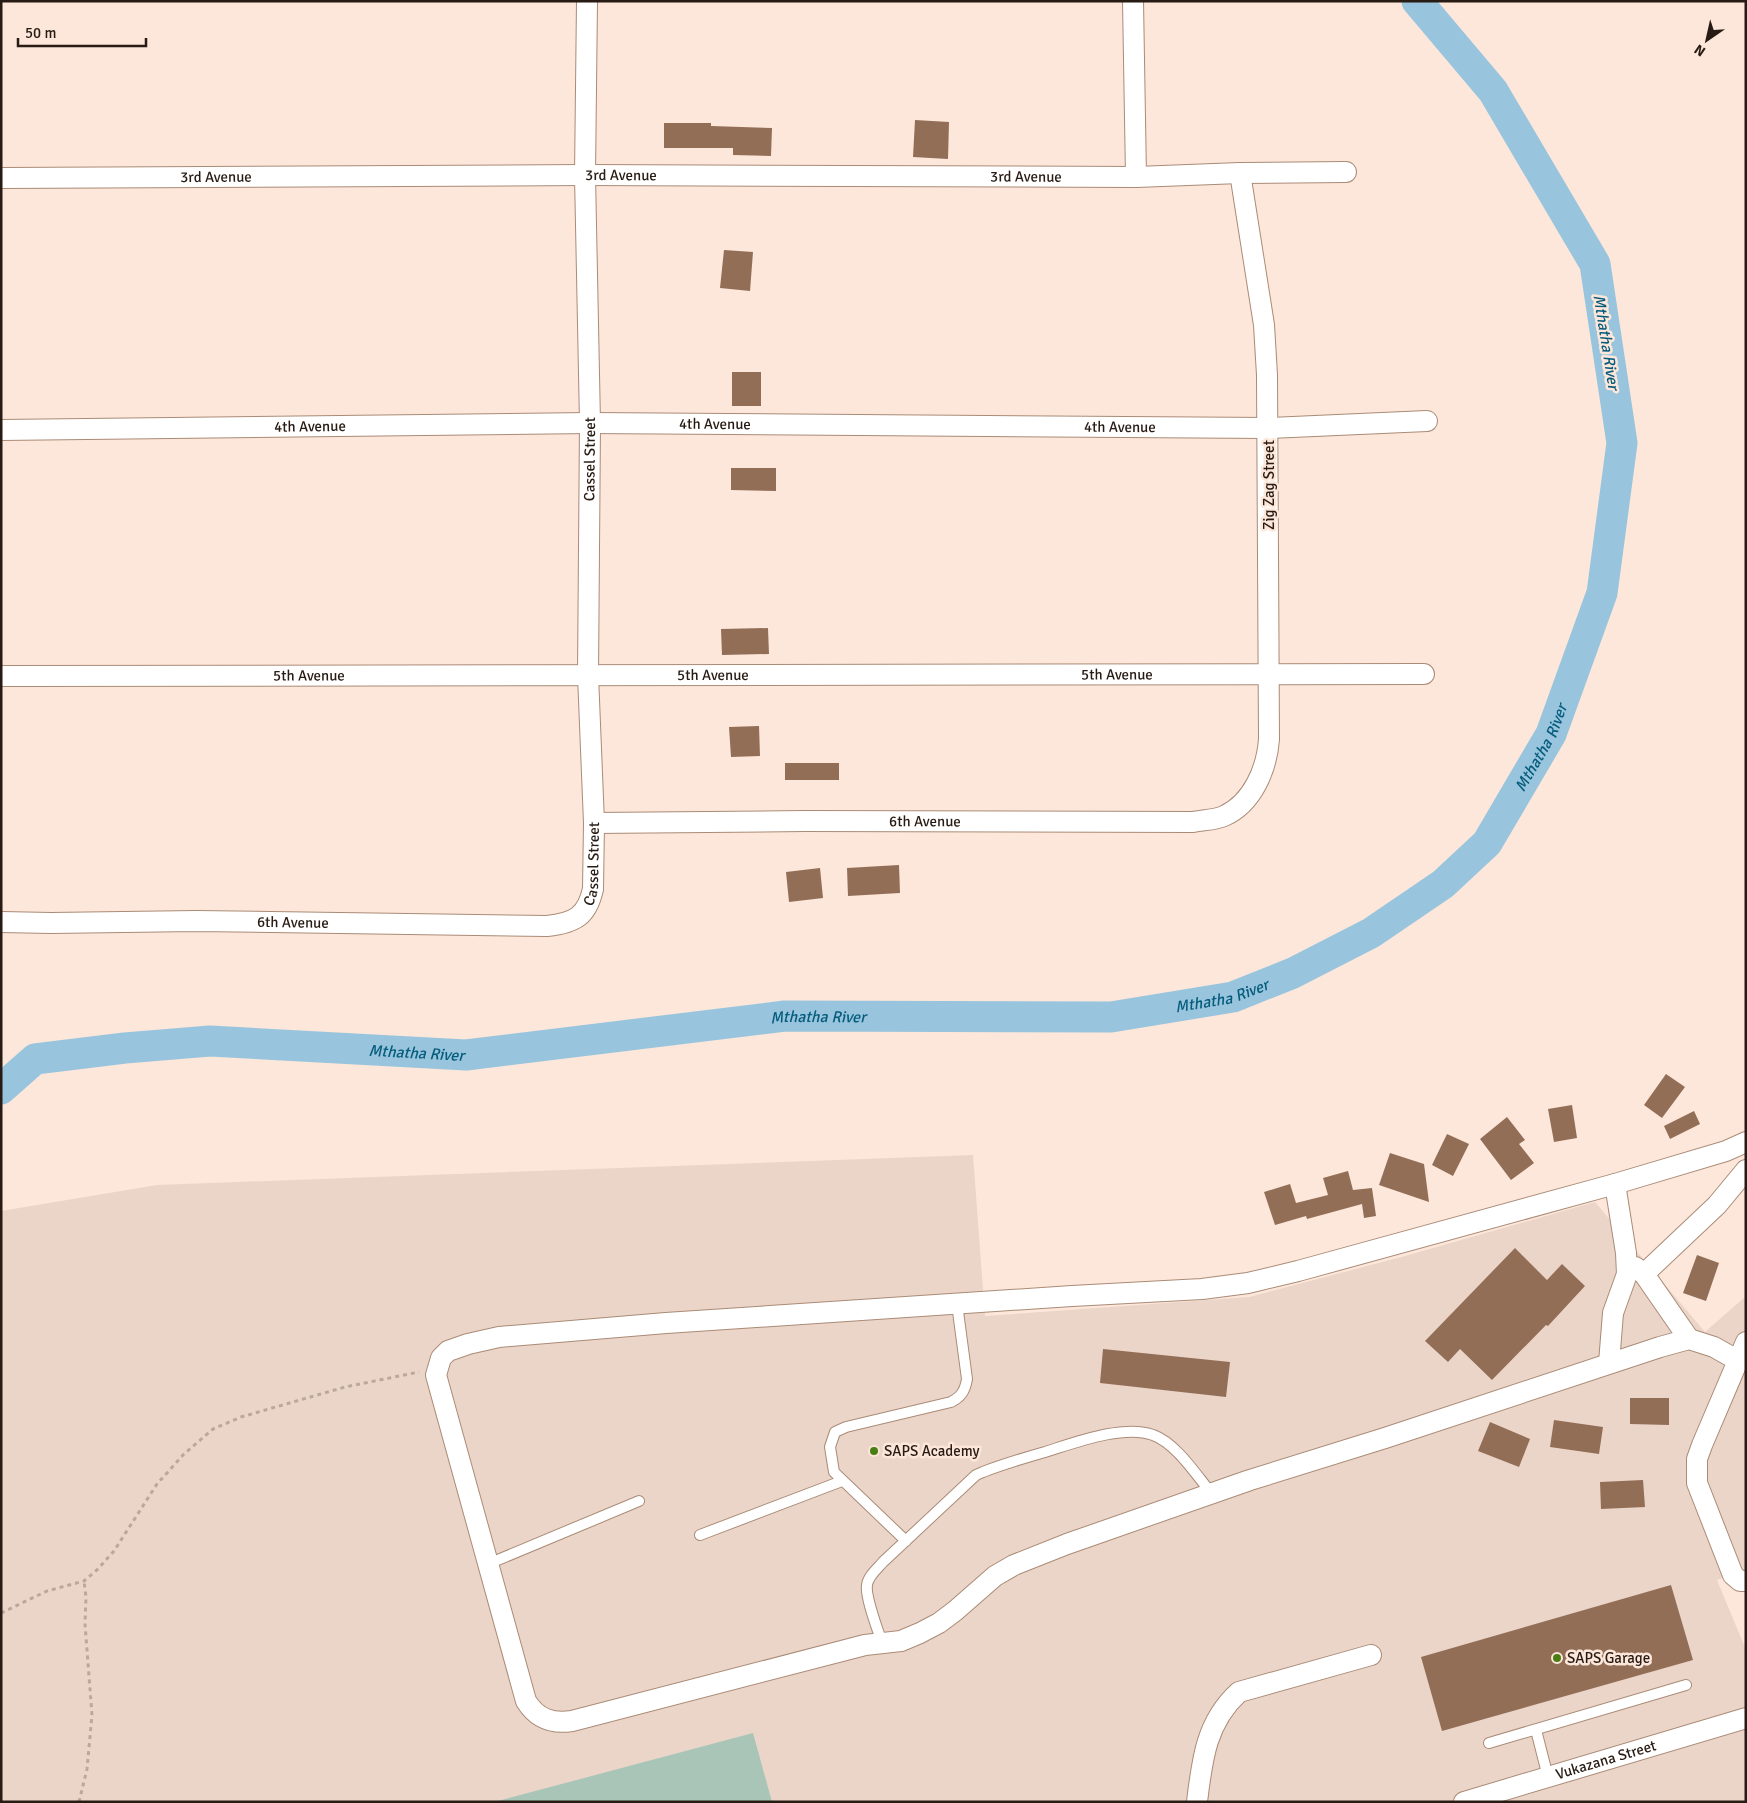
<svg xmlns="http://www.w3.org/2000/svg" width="1747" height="1803" font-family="Signika,sans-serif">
	<rect width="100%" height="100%" fill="#fce7da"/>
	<path fill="#ebd5c9" d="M 973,1155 L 985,1316 L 1249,1297 L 1405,1256 L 1595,1202 L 1705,1332 L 1746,1296 L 1746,1569 L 1717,1580 L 1746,1650 L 1746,1802 L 1,1802 L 1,1211 L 157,1185 Z"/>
	<path fill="#a8c5b7" d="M 753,1733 L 772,1802 L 494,1802 Z"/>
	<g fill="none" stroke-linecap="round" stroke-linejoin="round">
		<path stroke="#98c5dd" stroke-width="31" id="s1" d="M 1,1089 L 35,1059 L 125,1048 L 210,1041 L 466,1055 L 785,1016 L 1111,1017 L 1233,997 L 1293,973 L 1371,933 L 1443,884 L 1487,843 L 1551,734 L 1602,593 L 1622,443 L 1595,264 L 1493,91 L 1417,1"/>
	</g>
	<path fill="#936e57" d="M 915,120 L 949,122 L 948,159 L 913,157 Z
		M 664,123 L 711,123 L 711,126 L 772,128 L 771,156 L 733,155 L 733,148 L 664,148 Z
		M 724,250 L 753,252 L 750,291 L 720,288 Z
		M 732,372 L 761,372 L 761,406 L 732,406 Z
		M 731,468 L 776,468 L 776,491 L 731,490 Z
		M 768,628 L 769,654 L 722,655 L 721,629 Z
		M 759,726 L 760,756 L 731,757 L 729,727 Z
		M 785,763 L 839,763 L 839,780 L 785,780 Z
		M 899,865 L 900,893 L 848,896 L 847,868 Z
		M 820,868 L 823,898 L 789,902 L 786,872 Z
		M 1666,1074 L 1685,1087 L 1662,1118 L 1644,1105 Z
		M 1572,1105 L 1577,1138 L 1554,1142 L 1548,1109 Z
		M 1694,1111 L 1700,1124 L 1670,1139 L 1664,1126 Z
		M 1507,1117 L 1525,1140 L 1519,1144 L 1534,1163 L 1511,1180 L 1480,1139 Z
		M 1447,1134 L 1469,1144 L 1453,1176 L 1432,1165 Z
		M 1390,1153 L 1424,1164 L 1429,1202 L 1379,1185 Z
		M 1348,1171 L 1353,1190 L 1372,1188 L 1376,1216 L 1364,1218 L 1362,1204 L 1307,1219 L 1306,1216 L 1275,1225 L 1264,1192 L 1290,1184 L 1296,1203 L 1328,1195 L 1323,1178 Z
		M 1515,1248 L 1547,1280 L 1562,1264 L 1585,1286 L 1548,1326 L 1546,1325 L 1492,1380 L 1460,1349 L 1448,1362 L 1425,1341 Z
		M 1697,1255 L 1719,1263 L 1706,1301 L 1683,1293 Z
		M 1103,1349 L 1230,1362 L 1226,1397 L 1100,1383 Z
		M 1630,1398 L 1669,1398 L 1669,1425 L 1630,1424 Z
		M 1554,1420 L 1603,1427 L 1599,1454 L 1550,1447 Z
		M 1490,1422 L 1530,1439 L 1519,1467 L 1478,1451 Z
		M 1643,1480 L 1645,1507 L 1601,1509 L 1600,1482 Z
		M 1671,1585 L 1693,1660 L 1442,1731 L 1421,1657 Z"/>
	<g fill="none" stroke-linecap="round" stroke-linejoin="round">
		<g stroke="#aa8b76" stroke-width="12">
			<path id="lane" d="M 700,1535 L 842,1481
				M 906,1541 L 834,1472 L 830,1447 L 835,1432 L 846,1427 L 951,1402 C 961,1397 965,1391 967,1379 L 957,1304
				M 488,1564 L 639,1501
				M 882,1643 C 878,1630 865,1597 867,1585 C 868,1576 878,1568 883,1562 L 976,1475 L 983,1472 C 1003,1464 1024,1458 1045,1452 C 1074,1443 1124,1424 1153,1435 C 1176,1443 1197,1476 1212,1494
				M 1536,1730 L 1548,1777
				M 1489,1743 L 1686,1685"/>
		</g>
		<g stroke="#aa8b76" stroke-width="22">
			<g id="street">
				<path d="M 1133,1 L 1136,177"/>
				<path id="s2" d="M 1,178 L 585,175 L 1136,177 L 1240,173 L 1346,172"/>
				<path id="s3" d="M 1,430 L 590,423 L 1268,428 L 1427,421"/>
				<path id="s4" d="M 1,676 L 1424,674"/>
				<path id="s5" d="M 594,823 L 805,821 L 1193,822 C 1203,820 1215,820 1224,816 C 1253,803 1267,768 1269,739 L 1267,375 L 1264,325 L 1240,173"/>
				<path id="s6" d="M 1,922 L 51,923 L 196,921 L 547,926 C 575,923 587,916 593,889 L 594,823 L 588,675 L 590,423 L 585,175 L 587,1"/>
				<path d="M 1635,1267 L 1644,1274 L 1689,1339"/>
				<path d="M 1644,1274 L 1717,1205 L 1746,1170"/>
				<path d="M 1746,1342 L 1702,1445 L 1697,1459 L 1697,1483 L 1733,1575 L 1740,1581 L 1746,1581"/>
				<path d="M 1737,1360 L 1714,1347 L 1689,1339 L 1660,1347 L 1385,1438 L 1250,1480 L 1067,1544 L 1014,1565 L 995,1576 L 955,1611 L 939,1623 L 920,1633 L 901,1641 L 865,1645 L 572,1721 C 552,1724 537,1719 526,1701 L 436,1375 L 441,1358 L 448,1351 L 468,1344 L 499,1337 L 666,1323 L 1072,1296 L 1202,1289 L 1248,1283 L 1298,1271 L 1615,1184 L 1726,1151 L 1746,1142"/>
				<path d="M 1609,1363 L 1613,1313 L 1627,1274 L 1626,1253 L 1615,1184"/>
				<path d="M 1197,1802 C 1202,1760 1206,1722 1239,1692 L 1371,1655"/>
				<path id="s7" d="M 1464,1802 L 1746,1718"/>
			</g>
		</g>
		<path stroke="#bba89d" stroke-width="3" stroke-dasharray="4 4" stroke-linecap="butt" d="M 1,1613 L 47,1591 L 84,1581 L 98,1569 L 114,1551 L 157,1484 L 184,1454 L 213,1429 L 241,1417 L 345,1387 L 419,1372
			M 79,1802 L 87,1769 L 92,1715 L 85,1624 L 86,1597 L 84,1581"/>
		<use href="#lane" stroke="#fff" stroke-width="10"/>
		<use href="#street" stroke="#fff" stroke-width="20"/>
	</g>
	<g fill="#487e12" stroke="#fce7da" stroke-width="2">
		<circle cx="874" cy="1451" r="5"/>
		<circle cx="1557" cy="1658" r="5"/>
	</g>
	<g text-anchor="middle" stroke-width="5" stroke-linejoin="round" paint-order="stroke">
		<g font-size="15" fill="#271b13" stroke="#fce7da">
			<text dy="5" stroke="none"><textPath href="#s2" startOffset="620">3rd Avenue</textPath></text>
			<text dy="5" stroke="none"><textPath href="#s2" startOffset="215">3rd Avenue</textPath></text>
			<text dy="5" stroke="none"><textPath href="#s2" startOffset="1025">3rd Avenue</textPath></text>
			<text dy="5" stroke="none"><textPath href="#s3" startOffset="714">4th Avenue</textPath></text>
			<text dy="5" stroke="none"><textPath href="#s3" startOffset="309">4th Avenue</textPath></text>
			<text dy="5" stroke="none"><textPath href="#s3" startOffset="1119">4th Avenue</textPath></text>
			<text dy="5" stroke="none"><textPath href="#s6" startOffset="1041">Cassel Street</textPath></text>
			<text transform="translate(1269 485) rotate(-90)" y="5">Zig Zag Street</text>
			<text dy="5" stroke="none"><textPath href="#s4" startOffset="308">5th Avenue</textPath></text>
			<text dy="5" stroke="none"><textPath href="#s4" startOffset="712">5th Avenue</textPath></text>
			<text dy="5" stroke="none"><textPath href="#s4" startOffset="1116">5th Avenue</textPath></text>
			<text dy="5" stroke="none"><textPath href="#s5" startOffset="331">6th Avenue</textPath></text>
			<text dy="5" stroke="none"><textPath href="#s6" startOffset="636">Cassel Street</textPath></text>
			<text dy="5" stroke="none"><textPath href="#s6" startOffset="292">6th Avenue</textPath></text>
			<text dy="5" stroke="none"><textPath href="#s7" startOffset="148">Vukazana Street</textPath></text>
		</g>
		<g font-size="15" fill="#271b13" stroke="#fce7da" text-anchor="start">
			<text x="884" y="1456">SAPS Academy</text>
			<text x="1567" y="1663">SAPS Garage</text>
		</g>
		<g font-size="16" font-style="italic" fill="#065c7c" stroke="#fce7da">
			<text transform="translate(1607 342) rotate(81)" y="6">Mthatha River</text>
			<text dy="6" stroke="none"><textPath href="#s1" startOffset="1658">Mthatha River</textPath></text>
			<text dy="6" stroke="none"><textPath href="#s1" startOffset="1238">Mthatha River</textPath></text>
			<text dy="6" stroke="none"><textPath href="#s1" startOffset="832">Mthatha River</textPath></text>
			<text dy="6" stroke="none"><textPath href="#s1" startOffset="428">Mthatha River</textPath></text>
		</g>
	</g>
	<rect width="1747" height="1803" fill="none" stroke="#271b13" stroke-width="5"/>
	<g transform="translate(1707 40) rotate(214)" stroke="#fce7da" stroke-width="4" paint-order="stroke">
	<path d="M0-4L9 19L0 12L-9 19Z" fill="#271b13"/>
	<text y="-8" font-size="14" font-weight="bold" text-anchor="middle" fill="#271b13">N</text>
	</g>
	<path d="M18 38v8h128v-8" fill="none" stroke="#271b13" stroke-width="2.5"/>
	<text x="25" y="38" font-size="15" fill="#271b13" stroke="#fce7da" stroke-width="4" paint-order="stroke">50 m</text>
</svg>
